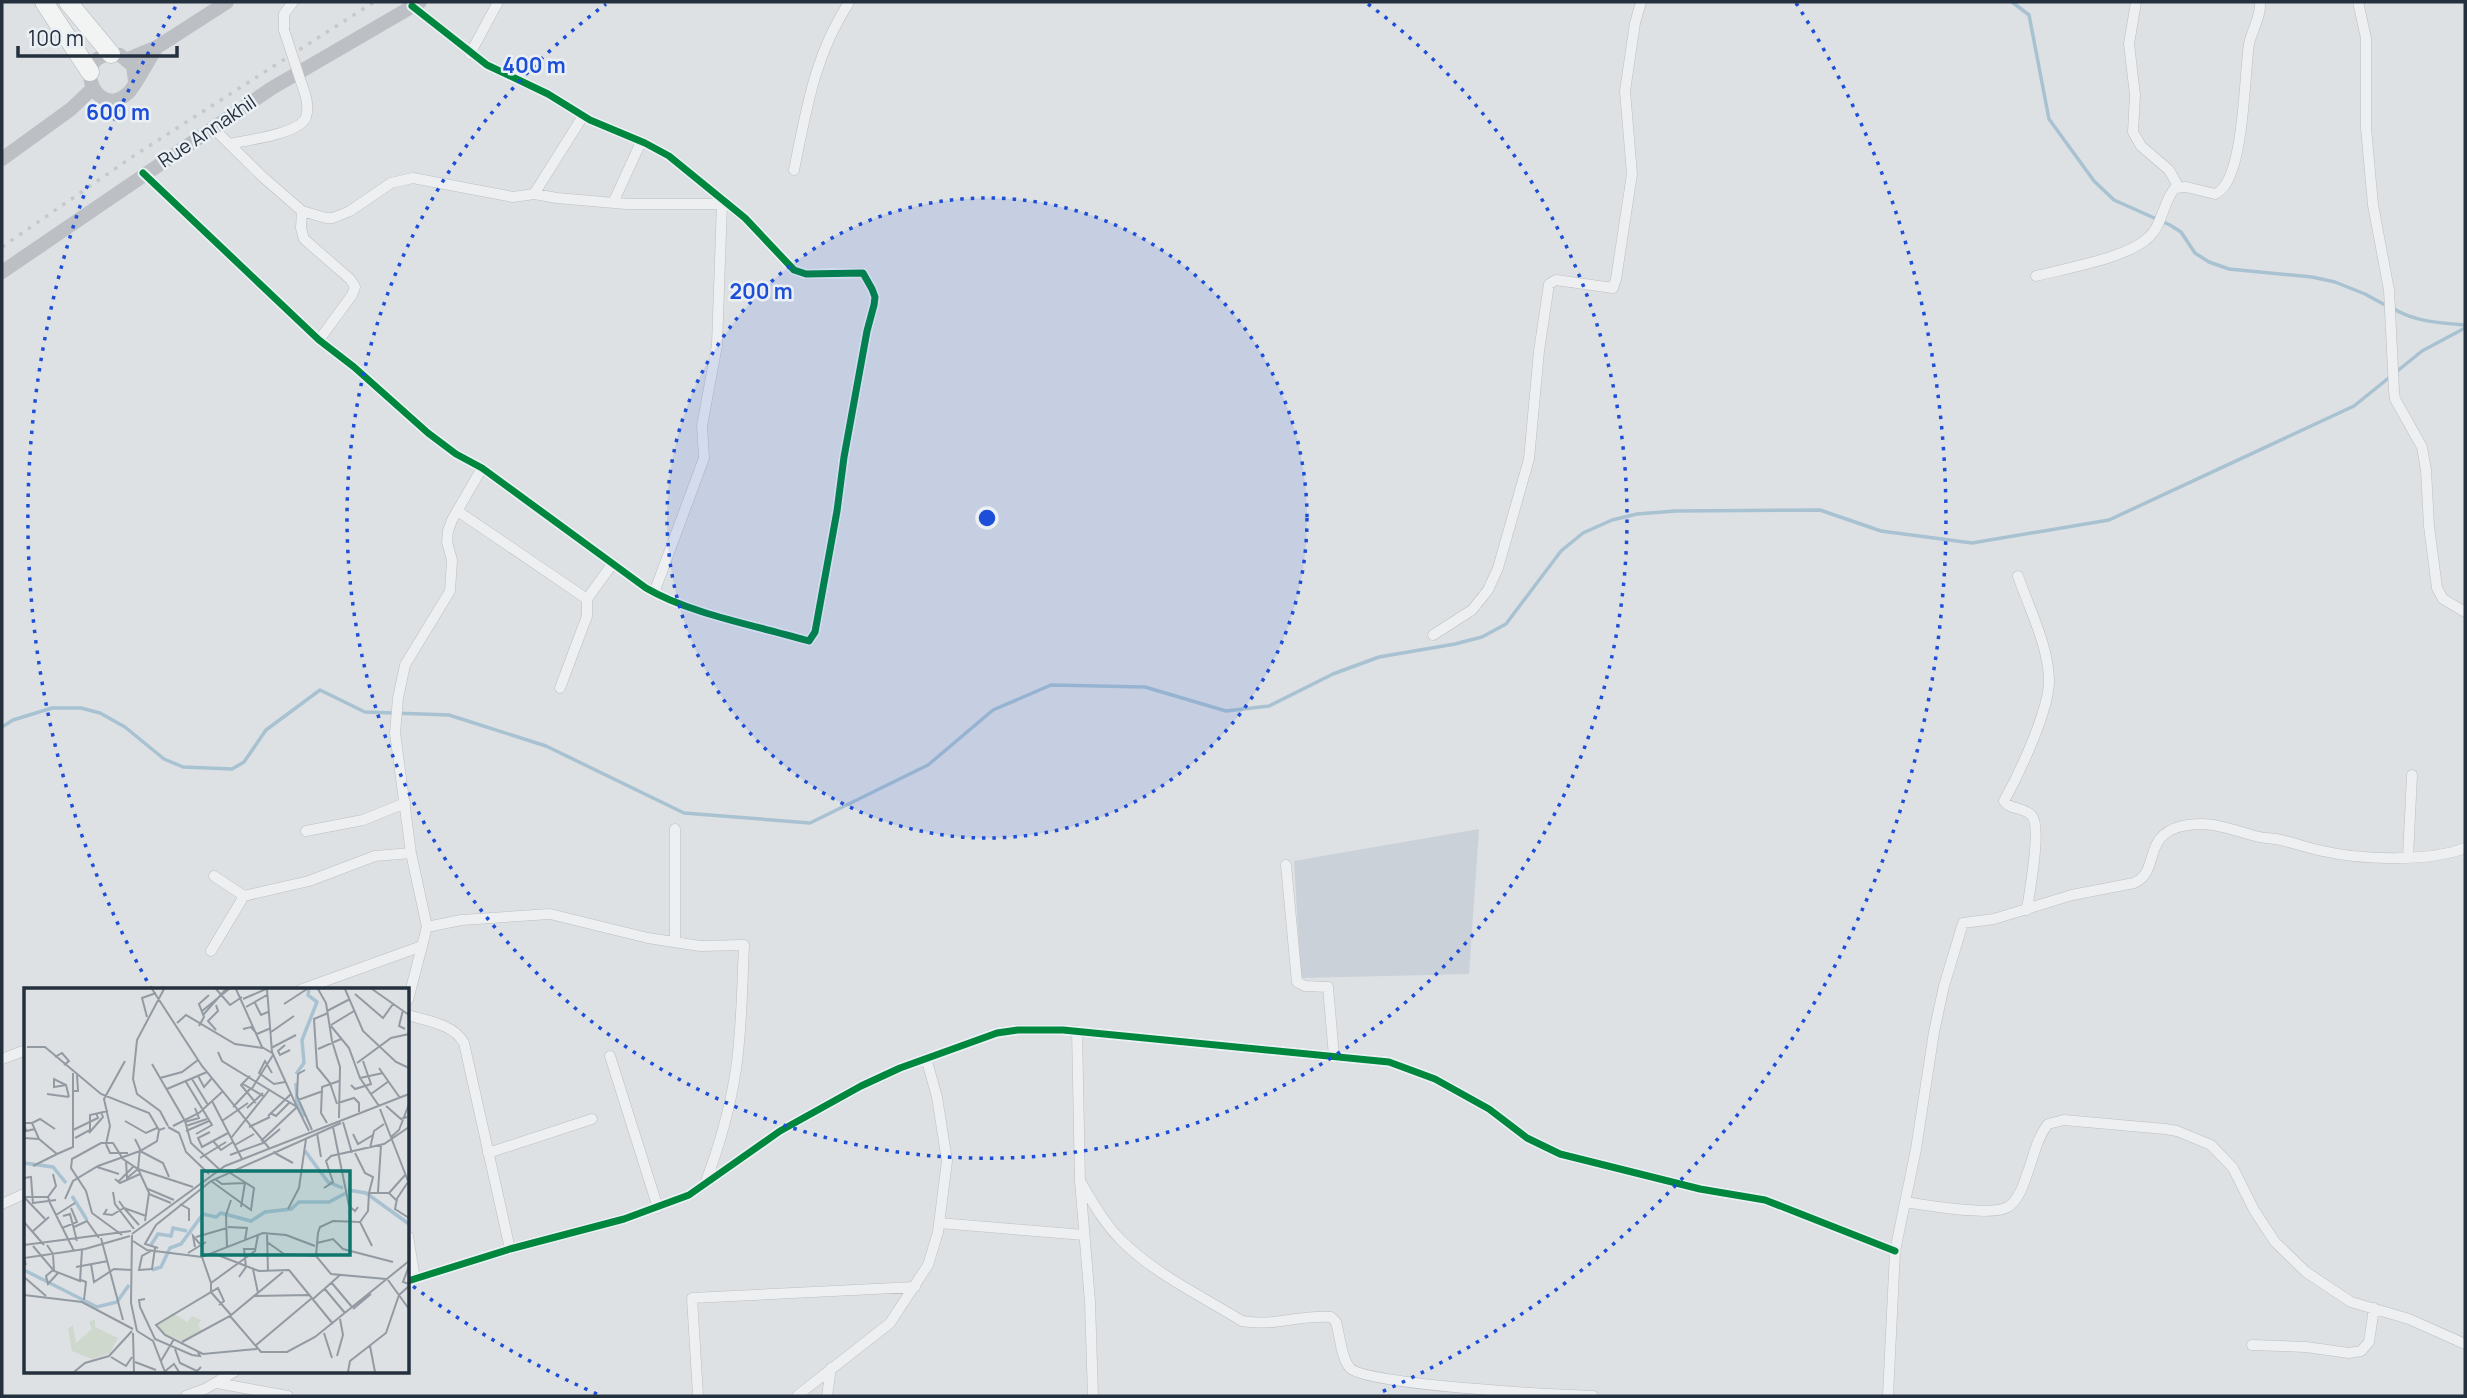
<svg xmlns="http://www.w3.org/2000/svg" width="2467" height="1398" font-family="Manrope,sans-serif">
	<rect width="100%" height="100%" fill="#dde1e4"/>
	<path fill="#cad1d8" d="M 1479,829 L 1469,974 L 1301,978 L 1294,861 Z"/>
	<g fill="none" stroke-linecap="round" stroke-linejoin="round">
		<path stroke="#a8c2d2" stroke-width="3.5" d="M 2012,2 L 2029,15 L 2049,119 L 2094,181 L 2114,200 L 2170,225 L 2181,232 L 2195,253 L 2209,262 L 2229,269 L 2312,277 L 2335,282 L 2365,294 L 2387,306
			M 2394,309 C 2416,322 2440,323 2465,325
			M 2,727 L 13,720 L 52,708 L 81,708 L 100,713 L 125,727 L 164,759 L 183,767 L 232,769 L 244,762 L 266,730 L 320,690 L 365,712 L 449,715 L 546,746 L 684,813 L 810,823 L 928,765 L 993,710 L 1051,685 L 1145,687 L 1226,711 L 1269,706 L 1333,674 L 1379,657 L 1455,644 L 1482,637 L 1506,624 L 1561,551 L 1583,533 L 1612,520 L 1637,514 L 1675,511 L 1820,510 L 1881,531 L 1972,543 L 2109,520 L 2354,406 L 2422,351 L 2465,328"/>
		<g stroke="#bcbfc2" stroke-width="11">
			<path id="street" d="M 2136,2 L 2129,44 L 2135,95 L 2133,132 L 2141,146 L 2169,170 L 2178,186
				M 2358,2 L 2366,38 L 2366,128 L 2373,205 L 2389,290 L 2394,391 L 2395,399 L 2422,447 L 2426,470 L 2429,526 L 2437,588 L 2443,599 L 2465,612
				M 284,30 L 284,14 L 293,2
				M 470,54 L 498,2
				M 213,128 L 264,178 L 302,211 L 326,218 L 333,218 L 350,211 L 391,183 L 413,178 L 513,197 L 534,194 L 557,198 L 626,204 L 727,204
				M 229,144 C 247,140 300,134 306,117 C 310,104 304,91 300,79
				M 794,170 C 807,107 814,57 849,2
				M 143,173 L 319,340 L 354,367 L 428,433 L 456,454 L 482,468 L 646,588 C 690,614 758,626 809,641 L 815,632 L 837,511 L 844,457 L 867,331 L 874,305 L 875,297 L 872,289 L 863,273 L 806,274 L 794,270 L 745,218 L 669,156 L 645,143 L 590,120 L 548,94 L 487,65 L 412,6
				M 534,194 L 583,116
				M 613,203 L 641,142
				M 302,211 L 301,228 L 304,239 L 350,279 L 355,287 L 352,295 L 319,340
				M 2036,276 C 2066,268 2129,258 2150,236 C 2163,223 2163,202 2175,188 L 2186,187 L 2215,194 C 2245,183 2244,73 2249,44 C 2252,29 2261,18 2260,2
				M 459,512 L 587,599
				M 2018,576 C 2029,608 2048,645 2049,679 C 2050,709 2019,774 2004,801 C 2010,810 2025,807 2032,816 C 2042,828 2029,893 2027,910
				M 654,593 L 704,458 L 702,426 L 717,345 L 722,204
				M 1433,635 L 1472,610 L 1488,590 L 1498,568 L 1529,459 L 1539,351 L 1549,284 L 1556,280 L 1613,288 L 1616,279 L 1632,174 L 1625,91 L 1635,23 L 1641,2
				M 560,688 L 587,616 L 587,599 L 613,563
				M 675,829 L 675,942
				M 306,831 L 363,820 L 405,803
				M 2408,857 L 2412,775
				M 1286,865 L 1297,982 L 1305,986 L 1328,987 L 1334,1056
				M 214,876 L 244,896 L 309,881 L 375,856 L 411,853
				M 427,927 L 461,920 L 550,914 L 648,938 L 700,946 L 744,945 C 742,986 742,1028 736,1069 C 730,1109 719,1147 705,1184
				M 211,951 L 244,896
				M 300,990 L 422,946
				M 408,1000 L 427,927 L 411,853 L 395,733 L 398,698 L 405,665 L 450,591 L 452,560 L 447,542 L 448,531 L 452,520 L 482,468
				M 408,1015 C 427,1021 454,1024 464,1043 L 510,1249
				M 1077,1031 L 1080,1181 L 1090,1302 L 1093,1396
				M 610,1056 L 658,1208
				M 2,1059 L 26,1050
				M 488,1153 L 592,1119
				M 1080,1181 C 1093,1203 1105,1225 1124,1243 C 1157,1275 1203,1297 1242,1321 C 1276,1327 1300,1314 1331,1317 L 1336,1322 C 1340,1335 1341,1358 1350,1368 C 1365,1385 1560,1395 1593,1396
				M 1905,1202 C 1926,1205 1992,1217 2008,1207 C 2018,1201 2024,1184 2027,1174 C 2034,1157 2036,1139 2048,1124 L 2064,1120 L 2165,1129 L 2177,1131 L 2211,1145 L 2233,1168 L 2254,1210 L 2275,1242 L 2306,1272 L 2351,1302 L 2409,1319 L 2465,1344
				M 2,1204 L 26,1193
				M 939,1223 L 1084,1235
				M 408,1236 L 415,1279
				M 408,1281 L 510,1249 L 624,1219 L 689,1195 L 780,1131 L 861,1086 L 900,1068 L 997,1033 L 1018,1030 L 1063,1030 L 1389,1062 L 1435,1079 L 1489,1109 L 1527,1138 L 1560,1154 L 1700,1189 L 1765,1200 L 1895,1251
				M 2252,1345 L 2306,1347 L 2349,1353 L 2361,1351 L 2369,1342 L 2374,1308
				M 217,1383 L 288,1396
				M 186,1396 L 205,1389 L 234,1372
				M 698,1396 L 692,1298 L 915,1287
				M 797,1396 L 890,1323 L 928,1265 L 938,1232 L 947,1161 L 937,1097 L 926,1058
				M 827,1396 L 831,1368
				M 1888,1396 L 1895,1251 L 1916,1149 L 1934,1032 L 1944,986 L 1963,923 L 1994,919 L 2072,895 L 2134,883 C 2161,871 2141,836 2182,826 C 2211,820 2229,829 2255,836 C 2262,838 2269,838 2276,839 C 2292,842 2307,848 2323,851 C 2360,860 2430,862 2465,848"/>
		</g>
		<g stroke="#afb4b9" stroke-width="19">
			<path id="highway" d="M 44,2 L 90,72
				M 68,2 L 111,54"/>
		</g>
		<use href="#street" stroke="#edeff0" stroke-width="10"/>
		<path stroke="#bcc0c4" stroke-width="14" d="M 128,59 L 157,47 L 227,2
			M 135,81 L 133,66 L 120,55 C 66,48 95,124 128,93 C 135,87 150,57 157,47
			M 2,159 L 71,109 L 92,89
			M 2,272 L 272,88 L 420,2"/>
		<use href="#highway" stroke="#f2f4f4" stroke-width="18"/>
		<path stroke="#c6c9cb" stroke-width="3.5" stroke-dasharray="3.5 7" stroke-linecap="butt" d="M 2,247 L 135,155 L 374,2"/>
		<g stroke="#bcbfc2" stroke-width="11" stroke-linecap="butt">
			<path id="street-bridge" d="M 284,30 L 300,79"/>
		</g>
		<use href="#street-bridge" stroke="#edeff0" stroke-width="10"/>
		<g stroke="#eaf0f4" stroke-width="11">
			<path id="cycleway" d="M 143,173 L 319,340 L 354,367 L 428,433 L 456,454 L 482,468 L 646,588 C 690,614 758,626 809,641 L 815,632 L 837,511 L 844,457 L 867,331 L 874,305 L 875,297 L 872,289 L 863,273 L 806,274 L 794,270 L 745,218 L 669,156 L 645,143 L 590,120 L 548,94 L 487,65 L 412,6
				M 408,1281 L 510,1249 L 624,1219 L 689,1195 L 780,1131 L 861,1086 L 900,1068 L 997,1033 L 1018,1030 L 1063,1030 L 1389,1062 L 1435,1079 L 1489,1109 L 1527,1138 L 1560,1154 L 1700,1189 L 1765,1200 L 1895,1251"/>
		</g>
		<use href="#cycleway" stroke="#00873e" stroke-width="7"/>
	</g>
	<circle cx="987" cy="518" r="320" fill="#1d4ed8" fill-opacity=".12"/>
	<g fill="none" stroke="#1d4ed8" stroke-width="3.5" stroke-dasharray="3.5 7">
		<circle cx="987" cy="518" r="320"/>
		<path d="M1368 4A640 640 0 1 1 606 4"/>
		<path d="M597 1394A959 959 0 0 1 410 1284M152 990A959 959 0 0 1 178 3M1796 3A959 959 0 0 1 1377 1394"/>
	</g>
	<g text-anchor="middle" stroke-width="5" stroke-linejoin="round" paint-order="stroke">
		<g font-size="19" fill="#24303e" stroke="#eaf0f4">
			<text transform="translate(207 131) rotate(-34)" y="7">Rue Annakhil</text>
		</g>
	</g>
	<g transform="translate(24 988)">
		<rect width="385" height="385" fill="#dde1e4"/>
		<path d="M 149,325 L 163,334 L 168,328 L 177,332 L 174,337 L 178,343 L 158,353 L 142,347 L 133,337 ZM 71,331 L 71,339 L 94,350 L 86,365 L 68,371 L 48,363 L 44,341 L 49,337 L 52,355 L 68,341 L 65,334 Z" fill="#cfd8cd"/>
		<path fill="none" stroke="#a8c2d2" stroke-width="3.5" d="M 272,86 L 280,75 L 278,52 L 293,14 L 284,7 L 285,1M 272,95 L 273,114 L 280,129M 281,163 L 304,194 L 319,200M 0,175 L 29,179 L 42,195M 324,202 L 342,205 L 385,236M 48,208 L 63,232M 127,257 L 134,246 L 147,248 L 149,240 L 163,243M 0,282 L 73,319 L 93,314 L 105,297M 128,282 L 137,279 L 146,260 L 157,256 L 179,226 L 192,229 L 197,225 L 227,233 L 241,224 L 267,221 L 275,214 L 305,214 L 322,205"/>
		<path fill="none" stroke="#939aa2" stroke-width="2" d="M 128,1 L 178,78 L 245,160M 140,1 L 113,52 L 109,91 L 113,106 L 136,123 L 144,138M 192,1 L 206,17 L 218,9M 212,1 L 238,59 L 248,65M 294,1 L 302,15 L 308,53M 321,1 L 339,43 L 372,74 L 385,80M 348,1 L 385,27M 331,6 L 359,30 L 369,16M 219,11 L 242,1M 231,15 L 237,27 L 244,24M 260,16 L 283,1M 222,19 L 243,7M 379,22 L 375,38 L 381,41M 178,23 L 205,1M 303,23 L 326,11M 304,25 L 290,31 L 293,79 L 306,95 L 313,116M 179,27 L 202,1M 123,29 L 118,10 L 132,5M 153,35 L 162,27 L 211,56 L 239,60M 307,37 L 330,23M 175,38 L 180,29 L 175,16 L 185,7M 307,38 L 325,60 L 336,90 L 355,118M 219,41 L 227,39 L 233,46 L 247,40M 192,42 L 184,33 L 194,23 L 192,17M 247,44 L 270,28M 308,53 L 316,79 L 315,130M 261,57 L 254,63 L 256,67 L 266,62M 3,59 L 21,59 L 77,106 L 125,125 L 135,142M 247,60 L 272,47M 294,61 L 317,51M 194,64 L 198,73 L 273,119 L 285,143M 31,69 L 38,65 L 45,73 L 40,77M 333,75 L 367,50 L 385,46M 128,76 L 161,133 L 167,155 L 195,181M 355,80 L 376,110M 281,82 L 274,86 L 273,108 L 288,142M 248,85 L 241,73 L 235,85 L 250,96 L 261,94M 174,88 L 180,99 L 188,90M 226,88 L 217,97 L 232,115M 136,90 L 158,84 L 174,72M 336,90 L 359,85M 168,91 L 184,117M 162,94 L 188,137 L 172,146M 219,96 L 241,109M 42,97 L 30,99 L 30,91 L 42,97 L 45,109M 327,97 L 331,101 L 347,96 L 339,73M 143,101 L 183,84M 227,102 L 249,67M 48,103 L 54,103 L 53,87M 23,106 L 45,109M 347,106 L 365,93M 274,112 L 299,103M 188,113 L 218,171M 314,115 L 330,110 L 335,115 L 335,124M 362,118 L 377,131 L 383,129M 209,119 L 226,101M 223,120 L 239,105M 356,121 L 384,193M 246,125 L 252,128 L 265,115M 244,128 L 267,106M 101,133 L 122,145 L 133,140M 198,133 L 224,115M 161,134 L 175,130 L 171,120M 319,134 L 328,165M 8,135 L 0,135 L 2,143 L 11,141M 303,135 L 297,125 L 298,99 L 315,93M 149,138 L 175,125 L 198,104M 162,138 L 183,131M 144,139 L 155,145 L 162,164 L 185,186M 225,139 L 246,129M 309,139 L 325,218 L 331,223 L 334,219M 49,142 L 74,130 L 72,125M 162,143 L 185,133M 186,144 L 174,150 L 178,159 L 204,145M 65,145 L 79,129 L 77,124M 293,145 L 297,169M 329,146 L 334,156 L 349,147M 367,149 L 375,142 L 385,116M 0,150 L 15,151 L 33,166 L 49,159 L 49,85M 51,150 L 66,142 L 66,127 L 84,123M 207,150 L 246,101M 15,151 L 8,135 L 16,131 L 31,141M 111,151 L 116,161 L 114,181M 189,153 L 197,162 L 209,154M 237,153 L 273,119 L 248,64 L 243,1M 82,156 L 86,138 L 80,111 L 101,73M 82,156 L 86,165 L 104,165M 211,157 L 230,146M 346,160 L 350,143 L 360,136M 116,163 L 139,175 L 145,189M 249,164 L 269,175M 331,165 L 341,185 L 349,189 L 345,205M 206,167 L 239,155 L 256,141M 176,170 L 202,154M 102,173 L 103,190 L 114,181M 9,178 L 33,166M 73,179 L 95,186M 114,181 L 125,205 L 121,233M 29,186 L 32,198 L 24,209 L 26,215 L 50,263M 0,190 L 7,189 L 9,216M 91,191 L 96,195 L 116,186M 191,191 L 198,196 L 221,195M 187,193 L 227,222 L 230,200 L 203,183M 94,194 L 110,178M 300,200 L 309,194 L 302,173 L 307,168 L 360,156 L 385,139M 124,201 L 150,212M 89,204 L 91,216 L 110,241M 354,204 L 357,157M 365,205 L 382,186M 125,206 L 147,215M 0,209 L 21,231M 1,209 L 24,209M 41,211 L 49,193 L 74,178 L 116,163 L 133,153 L 135,142 L 141,140M 373,211 L 371,221 L 385,230M 95,213 L 100,220 L 122,228M 9,215 L 32,212M 156,216 L 165,221 L 165,233M 217,219 L 221,195M 83,221 L 80,226 L 88,227 L 100,220 L 115,237M 264,221 L 275,200 L 282,151M 32,227 L 51,215M 39,228 L 46,226 L 53,253M 0,234 L 20,257M 336,234 L 348,258M 50,239 L 63,233 L 75,250M 204,239 L 223,240 L 221,252M 38,240 L 53,234 L 47,220M 8,244 L 25,229M 243,245 L 244,284M 108,246 L 201,178 L 385,106M 98,247 L 68,225 L 62,203 L 47,180 L 48,171 L 77,155 L 89,155 L 99,171 L 114,181 L 169,199M 108,247 L 107,315 L 113,343M 172,249 L 203,240M 77,250 L 99,332M 109,253 L 123,262 L 178,269 L 239,245 L 262,247 L 291,258M 243,254 L 260,266 L 291,268M 293,255 L 309,251 L 319,261 L 369,274M 0,257 L 107,243M 23,257 L 29,266 L 30,283M 9,258 L 30,283 L 56,293 L 58,262M 171,259 L 169,248 L 176,256M 134,260 L 121,256 L 132,237 L 187,193 L 317,135M 203,260 L 202,227 L 207,212M 127,263 L 118,268 L 115,282 L 128,281 L 131,260M 164,265 L 182,254M 191,266 L 235,283 L 265,282 L 309,336M 178,269 L 187,295M 67,276 L 70,294 L 90,281 L 108,282M 2,277 L 0,270 L 61,261 L 106,248M 385,278 L 379,294 L 385,296M 52,279 L 84,273M 229,281 L 234,305M 29,282 L 22,288 L 24,296 L 34,285M 0,289 L 22,308M 215,289 L 222,279 L 220,261 L 232,261M 362,291 L 307,286 L 292,268 L 294,245 L 296,239 L 309,233 L 336,234 L 344,223 L 345,205 L 365,205 L 372,212 L 384,194M 57,292 L 62,294 L 60,312M 364,292 L 385,321M 307,294 L 328,319M 300,300 L 321,325M 186,303 L 207,327M 187,303 L 187,295 L 231,263 L 234,247M 0,307 L 58,314 L 109,341M 230,308 L 286,307M 121,311 L 115,312 L 116,319 L 131,351 L 168,367 L 176,368 L 174,364M 289,311 L 316,287M 195,317 L 200,313 L 194,300 L 132,337 L 141,347 L 179,366 L 233,361M 329,321 L 347,306M 206,328 L 237,364 L 263,364 L 291,349 L 385,273M 113,343 L 129,353 L 141,384M 109,345 L 110,384M 300,345 L 308,370M 158,354 L 206,328 L 259,284M 231,358 L 288,310M 346,358 L 351,384M 151,361 L 156,375 L 173,383 L 177,379M 313,368 L 319,347 L 316,331M 87,369 L 102,378 L 108,369M 137,373 L 150,351M 111,374 L 132,382M 50,384 L 61,375 L 85,368 L 108,343M 140,384 L 150,376 L 155,384M 324,384 L 326,373 L 362,345 L 375,307 L 385,298"/>
		<path fill="#0f766e" fill-opacity="0.15" stroke="#0f766e" stroke-width="3.5" d="M 178,183 L 326,183 L 326,267 L 178,267 Z"/>
		<rect width="385" height="385" fill="none" stroke="#24303e" stroke-width="3.5"/>
	</g>
	<circle cx="987" cy="518" r="10" fill="#1d4ed8" stroke="#eaf0f4" stroke-width="3.5"/>
	<g font-size="21" text-anchor="middle" font-weight="bold" fill="#1d4ed8" stroke="#eaf0f4" stroke-width="5" stroke-linejoin="round" paint-order="stroke">
		<text x="534" y="73">400 m</text>
		<text x="118" y="120">600 m</text>
		<text x="761" y="299">200 m</text>
	</g>
	<rect width="2467" height="1398" fill="none" stroke="#24303e" stroke-width="7"/>
	<path d="M18 46v10h159v-10" fill="none" stroke="#24303e" stroke-width="3.5"/>
	<text x="28" y="46" font-size="21" fill="#24303e" stroke="#eaf0f4" stroke-width="5" paint-order="stroke">100 m</text>
</svg>
